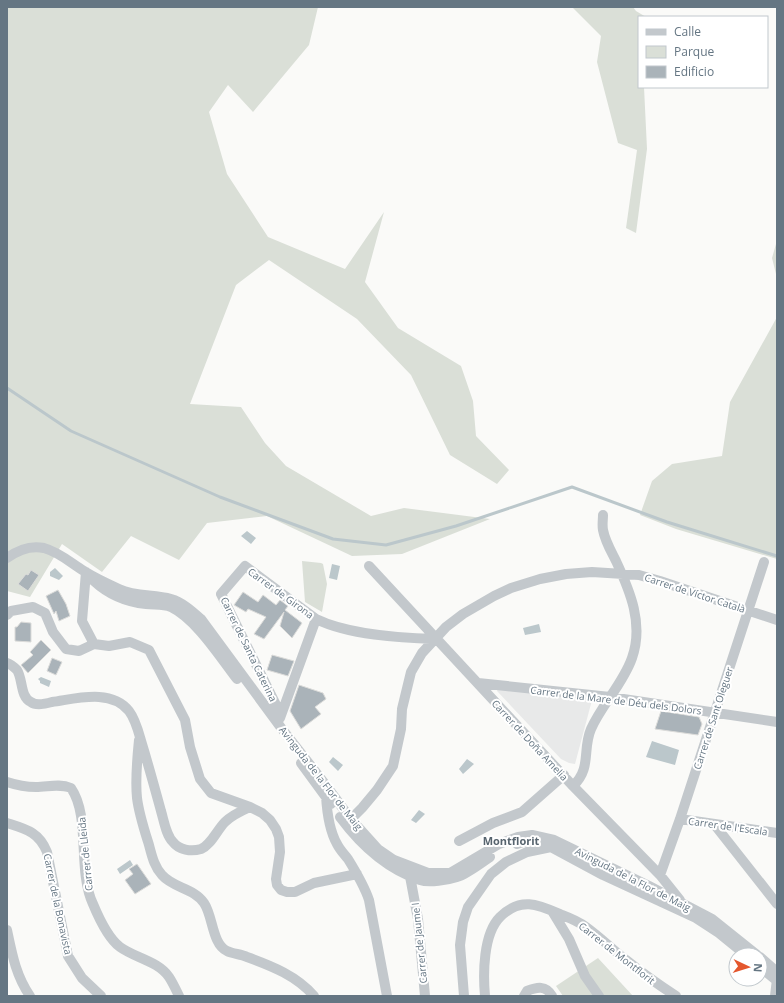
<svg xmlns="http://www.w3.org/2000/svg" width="784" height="1003" font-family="'Open Sans',sans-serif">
	<rect width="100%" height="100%" fill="#fafaf8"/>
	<path fill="#e8e9e9" d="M 498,688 L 592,700 L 575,764 L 569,763 L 561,759 L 497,691 Z"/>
	<path fill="#dadfd7" d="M 7,7 L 318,7 L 309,45 L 253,112 L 228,85 L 209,112 L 227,174 L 268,237 L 345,269 L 384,212 L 365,282 L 398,328 L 461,366 L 473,401 L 476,436 L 509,470 L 497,484 L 450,455 L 411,375 L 357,319 L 269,260 L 236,285 L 190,404 L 241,407 L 265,443 L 286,466 L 371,516 L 404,508 L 490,519 L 402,554 L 352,556 L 267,516 L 207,523 L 179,560 L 131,536 L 102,572 L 62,544 L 30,597 L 7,591 Z
		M 572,7 L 633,7 L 636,11 L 646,17 L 639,17 L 639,87 L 644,87 L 647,149 L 636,233 L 626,228 L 637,150 L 618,143 L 597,62 L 601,36 Z
		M 776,244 L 777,245 L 777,278 L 772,258 Z
		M 777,317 L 777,559 L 676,529 L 640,515 L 652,481 L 672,464 L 722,456 L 730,402 Z
		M 302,561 L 321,563 L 323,564 L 327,584 L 322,612 L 305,602 Z
		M 598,958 L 633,996 L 563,996 L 556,986 Z"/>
	<path fill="#bbc7cb" d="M 247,531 L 256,538 L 251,544 L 241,536 Z
		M 332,564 L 340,566 L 337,580 L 329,578 Z
		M 55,568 L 63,576 L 59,580 L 50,576 L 50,572 Z
		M 539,624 L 541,632 L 525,635 L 523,628 Z
		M 41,677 L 51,681 L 49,687 L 40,683 L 40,681 L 38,679 Z
		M 652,741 L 679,750 L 675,765 L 646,757 Z
		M 333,757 L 343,765 L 338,771 L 329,762 Z
		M 467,759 L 474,764 L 463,774 L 459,769 Z
		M 419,810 L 425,814 L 416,823 L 411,820 Z
		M 130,860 L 133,865 L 120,874 L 117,869 Z"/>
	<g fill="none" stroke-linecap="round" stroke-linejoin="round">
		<path stroke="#bbc7cb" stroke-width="3" d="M 7,388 L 71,431 L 220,497 L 333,539 L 386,545 L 456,526 L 572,487 L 667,522 L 777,556"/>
	</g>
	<path fill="#aab3b9" stroke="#dcdcda" d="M 31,570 L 39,575 L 28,591 L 18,584 L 26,574 L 28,575 Z
		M 58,590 L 66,604 L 70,616 L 59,621 L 56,611 L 54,614 L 46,596 Z
		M 243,592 L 258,602 L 263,595 L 276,605 L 280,600 L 288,606 L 285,610 L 302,623 L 292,638 L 280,626 L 284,612 L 264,639 L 254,634 L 266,617 L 248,609 L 246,612 L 234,605 Z
		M 21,622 L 31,623 L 31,642 L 15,641 L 15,627 L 17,627 Z
		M 41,640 L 51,650 L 28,673 L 21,665 L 33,655 L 30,652 Z
		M 272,655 L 294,661 L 288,676 L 267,670 Z
		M 52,658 L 62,662 L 56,675 L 47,671 Z
		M 299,685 L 323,693 L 326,699 L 315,707 L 321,714 L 301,729 L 290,711 Z
		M 661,711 L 699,717 L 702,724 L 698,735 L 655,729 Z
		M 137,864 L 151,884 L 135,894 L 125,880 L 133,874 L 129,869 Z"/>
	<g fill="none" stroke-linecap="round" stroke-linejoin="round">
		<path stroke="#c3c8cc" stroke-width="10" d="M 7,558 C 18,550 30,545 44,548 C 59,552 71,563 84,571 C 95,578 108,584 119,589 C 136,597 154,594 171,599 C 182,602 192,611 201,619 L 282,729 L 325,784 L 350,818 L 378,849 L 394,860 L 428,873 L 450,873 L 499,844 L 518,837 L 532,835 L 554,840 L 649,886 L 712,919 L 757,955
			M 369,566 L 573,786 L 660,875 L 680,900
			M 86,572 L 82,621 L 94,644 L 109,646 L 130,642 L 149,650 L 185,720 L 190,747 L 200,779 L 211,793 L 250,807 L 262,813 L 270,820 L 276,829 L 279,837 L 280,852 L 276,879 L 277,885 L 281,890 L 287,892 L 295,892 L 314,883 L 357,874
			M 94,581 C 108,594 127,602 146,604 C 155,605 163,604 171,607 C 196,619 220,657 237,679
			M 7,615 L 11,611 L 33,607 L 45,613 L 53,632 L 66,649 L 79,651 L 94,644
			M 7,663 C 10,664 14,667 17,670 C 23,679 20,697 31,702 C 36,706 45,704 52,702 C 75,699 111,688 129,711 C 136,720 139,734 142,744 C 149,767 155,789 161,811 C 164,821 166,835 173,842 C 179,850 191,852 201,849 C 211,845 217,830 225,822 C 232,815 241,811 250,807
			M 478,683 L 610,697 L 777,722
			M 281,715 L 221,594 L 245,566 L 316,619 C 349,635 399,638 436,639
			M 280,718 L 316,619
			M 139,740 C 137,760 135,779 137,798 C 139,814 144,829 149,845 C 152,856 154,866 162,875 C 173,888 194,888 204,903 C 213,916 212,944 227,951 C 233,954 241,954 247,957 C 272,966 297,976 314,996
			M 301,763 L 331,804
			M 7,782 C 16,785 26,787 36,787 C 48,787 59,783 71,788 C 91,817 77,870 93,904 C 98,916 109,939 120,947 C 135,958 158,961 169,977 C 173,983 176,990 179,996
			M 573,786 C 592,768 582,750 591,729 C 602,704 623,684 632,658 C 644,624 630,591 616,561 C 611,551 605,541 603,530 C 602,525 603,520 603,515
			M 326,796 C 327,813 329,830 337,844 C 340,850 344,854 348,859 C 356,872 364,885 369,900 L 387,996
			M 340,817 C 360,844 387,869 420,880 C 429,883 448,880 457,877 C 467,874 481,863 490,857
			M 680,819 L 777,833
			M 345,820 L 354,816 L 362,808 L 377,790 L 393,766 L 401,729 L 402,709 L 411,672 L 422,653 L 446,627 L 463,614 L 494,596 L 511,588 L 540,579 L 566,574 L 592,572 L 639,575 L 660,581 L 777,620
			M 7,823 C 26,829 39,832 47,852 L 68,956 L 82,978 L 101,996
			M 714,824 L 777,904
			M 459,841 L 493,823 L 522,812 L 564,775
			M 517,844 L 523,842 L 539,842 L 551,847 L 603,875 L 696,918 L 719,933 L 746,955
			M 409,871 L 418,919 L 425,996
			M 660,875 L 680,819 L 764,562
			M 552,911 L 569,939 L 585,976 L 599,996
			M 7,930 C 12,954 16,976 30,996
			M 760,957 L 777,972
			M 760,967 L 777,981
			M 464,996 L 460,945 L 463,922 L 468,907 L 491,874 L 506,862 L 527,852 L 551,847
			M 485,996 C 483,974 483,934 500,917 C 521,896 539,905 562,915 C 570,918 579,922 586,927 C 600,937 613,950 626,960 C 642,973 659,985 676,996
			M 524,996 L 527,991 C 537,987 546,985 552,996
			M 775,996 L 777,979"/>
	</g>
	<g text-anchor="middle" stroke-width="4" stroke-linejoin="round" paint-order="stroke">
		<g font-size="10" fill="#657683" stroke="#fff">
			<text transform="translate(281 593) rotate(36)" y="4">Carrer de Girona</text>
			<text transform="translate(695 593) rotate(18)" y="4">Carrer de Víctor Català</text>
			<text transform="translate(249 649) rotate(64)" y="4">Carrer de Santa Caterina</text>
			<text transform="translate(616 700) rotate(7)" y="4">Carrer de la Mare de Déu dels Dolors</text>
			<text transform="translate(713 718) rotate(-72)" y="4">Carrer de Sant Oleguer</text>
			<text transform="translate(530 740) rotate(47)" y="4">Carrer de Doña Amelia</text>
			<text transform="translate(321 778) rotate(52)" y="4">Avinguda de la Flor de Maig</text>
			<text transform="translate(728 826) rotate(8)" y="4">Carrer de l'Escala</text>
			<text transform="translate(85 854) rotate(-96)" y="4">Carrer de Lleida</text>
			<text transform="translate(633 879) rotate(27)" y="4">Avinguda de la Flor de Maig</text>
			<text transform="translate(58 904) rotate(78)" y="4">Carrer de la Bonavista</text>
			<text transform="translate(419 943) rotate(-96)" y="4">Carrer de Jaume I</text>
			<text transform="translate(617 953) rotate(38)" y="4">Carrer de Montflorit</text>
		</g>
		<g font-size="11" font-weight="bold" fill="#57646e" stroke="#fff">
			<text x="511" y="845">Montflorit</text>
		</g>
	</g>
	<rect width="784" height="1003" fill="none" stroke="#657683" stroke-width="16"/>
	<rect x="638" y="16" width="130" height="72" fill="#ffffff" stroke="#c1c8cd"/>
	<rect x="646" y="29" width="20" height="6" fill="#c3c8cc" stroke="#c1c8cd"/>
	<text x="674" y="36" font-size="12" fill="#657683">Calle</text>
	<rect x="646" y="46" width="20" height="12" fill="#dadfd7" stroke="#c1c8cd"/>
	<text x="674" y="56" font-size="12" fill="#657683">Parque</text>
	<rect x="646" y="66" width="20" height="12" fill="#aab3b9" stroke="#c1c8cd"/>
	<text x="674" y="76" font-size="12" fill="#657683">Edificio</text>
	<g transform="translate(748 967) rotate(94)"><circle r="19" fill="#ffffff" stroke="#c1c8cd"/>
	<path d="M0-3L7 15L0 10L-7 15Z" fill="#e4572e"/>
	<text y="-6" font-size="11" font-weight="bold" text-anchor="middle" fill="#657683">N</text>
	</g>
</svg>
